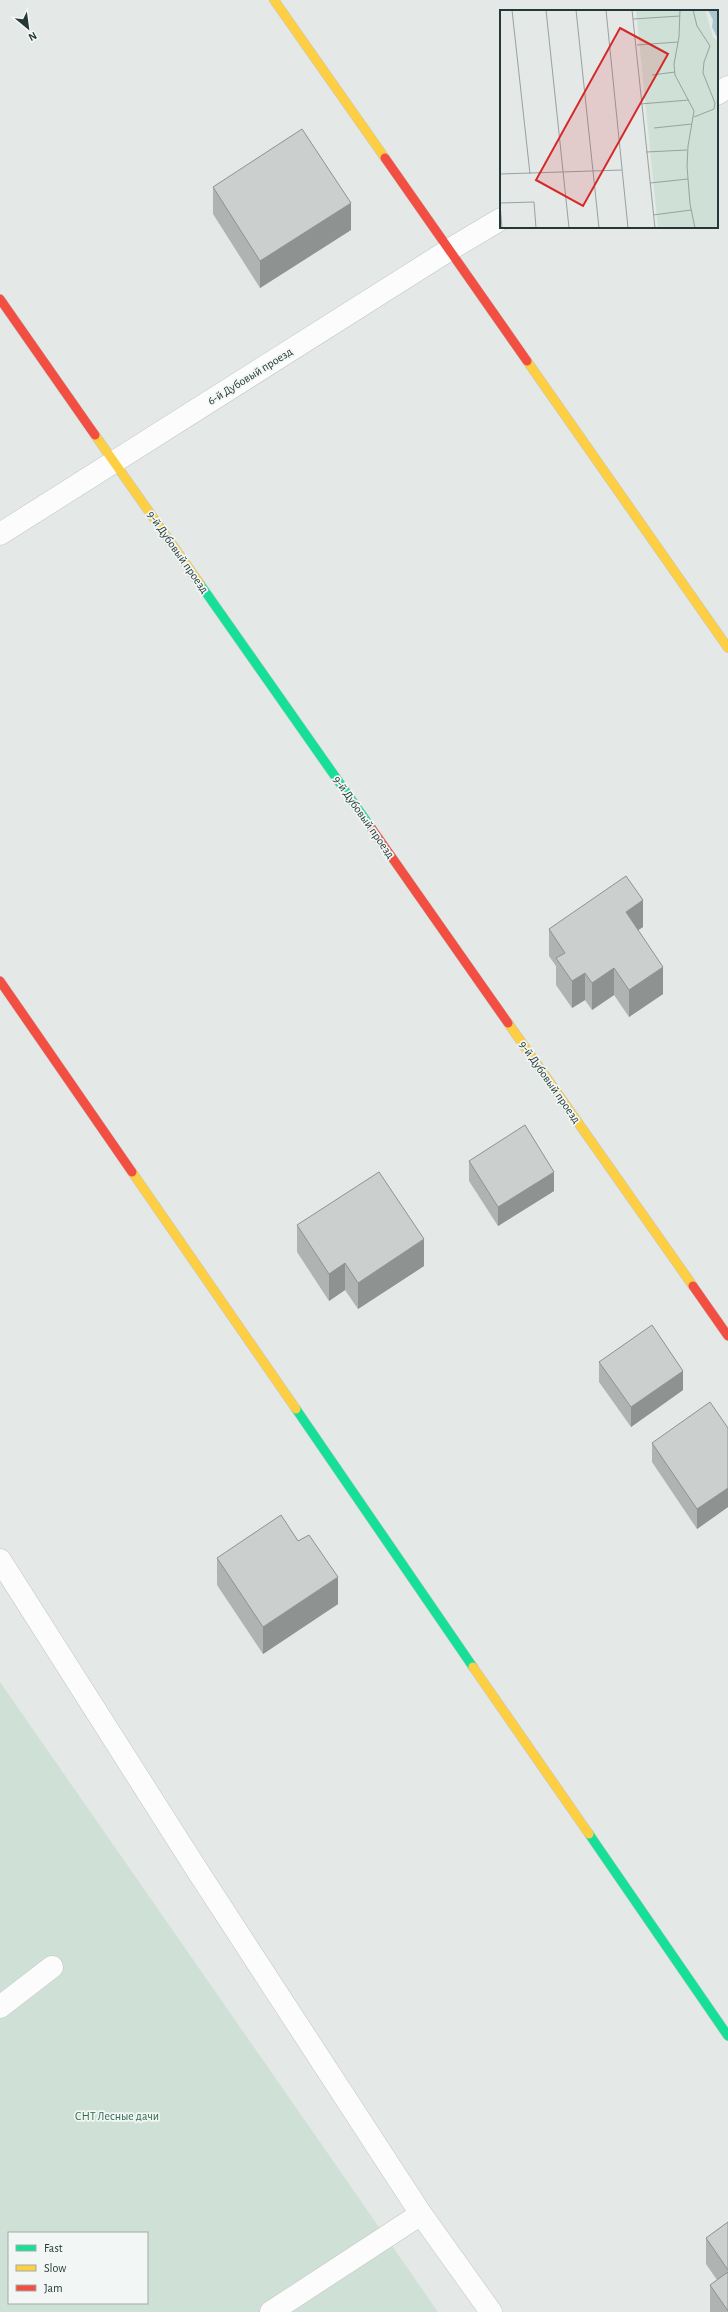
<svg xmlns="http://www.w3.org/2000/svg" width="728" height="2312" font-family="'Alegreya Sans',sans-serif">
	<rect width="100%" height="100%" fill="#e4e8e7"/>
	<path fill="#cfe0d6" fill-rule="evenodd" d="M 0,1682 L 438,2312 L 0,2312 ZM 9,2233 L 147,2233 L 147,2303 L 9,2303 Z"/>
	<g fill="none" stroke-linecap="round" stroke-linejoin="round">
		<g stroke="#c1c5c4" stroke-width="23">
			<path id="lane" d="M 0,1560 L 197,1870 L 421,2214 L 491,2312
				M 0,2007 L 52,1967
				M 271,2312 L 421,2214"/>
		</g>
		<g stroke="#c1c5c4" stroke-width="23">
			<path id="street" d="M 717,94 L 728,87
				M 0,534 L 449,250 L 501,219"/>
		</g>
		<g stroke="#c0c6c4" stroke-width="10">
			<path id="fast" d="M 200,584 L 372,829
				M 296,1409 L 473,1667
				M 589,1834 L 728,2036"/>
		</g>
		<g stroke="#c0c6c4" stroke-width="10">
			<path id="slow" d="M 274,0 L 385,158
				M 527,361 L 728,648
				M 95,435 L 200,584
				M 508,1023 L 693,1286
				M 132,1172 L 296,1409
				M 473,1667 L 589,1834"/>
		</g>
		<g stroke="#c0c6c4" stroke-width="10">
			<path id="jam" d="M 385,158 L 527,361
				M 0,299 L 95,435
				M 372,829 L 508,1023
				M 0,981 L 132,1172
				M 693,1286 L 728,1336"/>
		</g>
		<use href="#lane" stroke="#fbfcfb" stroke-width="22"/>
		<use href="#street" stroke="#fbfcfb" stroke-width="22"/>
		<use href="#fast" stroke="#16e098" stroke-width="9"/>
		<use href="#slow" stroke="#ffcf43" stroke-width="9"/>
		<use href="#jam" stroke="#f24e42" stroke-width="9"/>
	</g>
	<path fill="#afb3b1" d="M 213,187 L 351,230 L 260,288 L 213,214 Z
		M 643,927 L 638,930 L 663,994 L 629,1017 L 614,995 L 592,1010 L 585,1000 L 572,1008 L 556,985 L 556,966 L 549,956 L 549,929 Z
		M 469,1161 L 554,1191 L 498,1226 L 469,1181 Z
		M 297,1225 L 424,1266 L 358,1309 L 345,1290 L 329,1301 L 297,1252 Z
		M 599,1362 L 683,1390 L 631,1427 L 599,1382 Z
		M 728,1428 L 728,1507 L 697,1529 L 652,1462 L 652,1443 Z
		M 217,1558 L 338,1604 L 263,1654 L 217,1585 Z
		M 728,2222 L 728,2312 L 710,2312 L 710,2285 L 717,2280 L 706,2264 L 706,2238 Z"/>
	<path fill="#8e9290" d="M 351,203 L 351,230 L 260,288 L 260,261 Z
		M 643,900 L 643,927 L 626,938 L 626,912 Z
		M 663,967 L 663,994 L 629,1017 L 629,990 Z
		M 614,968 L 614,995 L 592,1010 L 592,983 Z
		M 585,973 L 585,1000 L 572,1008 L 572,981 Z
		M 554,1172 L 554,1191 L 498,1226 L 498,1207 Z
		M 424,1239 L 424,1266 L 358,1309 L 358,1283 Z
		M 345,1263 L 345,1290 L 329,1301 L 329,1274 Z
		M 683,1371 L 683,1390 L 631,1427 L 631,1407 Z
		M 728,1488 L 728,1507 L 697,1529 L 697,1509 Z
		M 338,1577 L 338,1604 L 263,1654 L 263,1627 Z"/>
	<path fill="#cbd0ce" stroke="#8e9290" d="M 302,129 L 351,203 L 260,261 L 213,187 Z
		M 626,876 L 643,900 L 626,912 L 663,967 L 629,990 L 614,968 L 592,983 L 585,973 L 572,981 L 556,958 L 565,953 L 549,929 Z
		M 525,1125 L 554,1172 L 498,1207 L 469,1161 Z
		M 379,1172 L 424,1239 L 358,1283 L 345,1263 L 329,1274 L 297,1225 Z
		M 652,1325 L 683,1371 L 631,1407 L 599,1362 Z
		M 710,1402 L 728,1428 L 728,1488 L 697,1509 L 652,1443 Z
		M 281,1515 L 298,1541 L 309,1535 L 338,1577 L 263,1627 L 217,1558 Z
		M 728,2222 L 728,2270 L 706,2238 Z
		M 728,2272 L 728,2311 L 710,2285 Z"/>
	<g text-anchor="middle" stroke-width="3.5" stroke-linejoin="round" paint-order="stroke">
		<g font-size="12" fill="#243937" stroke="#f2f7f5">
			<text transform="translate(250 376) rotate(-32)" y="4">6-й Дубовый проезд</text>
			<text transform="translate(178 552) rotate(55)" y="4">9-й Дубовый проезд</text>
			<text transform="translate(364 817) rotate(55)" y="4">9-й Дубовый проезд</text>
			<text transform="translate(550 1082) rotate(55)" y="4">9-й Дубовый проезд</text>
		</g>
		<g font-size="12" fill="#336b52" stroke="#f2f7f5">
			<text x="117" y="2120">СНТ Лесные дачи</text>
		</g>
	</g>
	<g transform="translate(500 10)">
		<rect width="218" height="218" fill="#e4e8e7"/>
		<path d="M 136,0 L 205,0 L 213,27 L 218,31 L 218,218 L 158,218 Z" fill="#cfe0d6"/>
		<path d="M 208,0 L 218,0 L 218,29 L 212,17 L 213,10 Z" fill="#a9c6d2"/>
		<path fill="none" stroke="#97a2a1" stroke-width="1" d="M 12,0 L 30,164M 46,0 L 69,218M 76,0 L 99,218M 106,0 L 128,218M 132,0 L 155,218M 180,0 L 179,27 L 174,54 L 175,65 L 194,101 L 188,136 L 187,156 L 190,194 L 195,218M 193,0 L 197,16 L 210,36 L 204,52 L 203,63 L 215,93 L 214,99 L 194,107M 133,9 L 180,6M 137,35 L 178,32M 152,65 L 175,62M 140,94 L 189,90M 154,118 L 192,114M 146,142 L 187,140M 0,164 L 122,160M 150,173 L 188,169M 0,193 L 34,192 L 36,218M 0,194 L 2,218M 153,205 L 191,200"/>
		<path fill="#d62828" fill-opacity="0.15" stroke="#d62828" stroke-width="2" d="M 120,18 L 168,44 L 83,196 L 36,170 Z"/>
		<rect width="218" height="218" fill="none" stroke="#243937" stroke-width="2"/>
	</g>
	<rect x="8" y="2232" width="140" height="72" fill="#f2f7f5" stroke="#a0aba9"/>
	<rect x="16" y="2245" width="20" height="6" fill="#16e098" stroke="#a0aba9"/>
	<text x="44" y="2252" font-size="12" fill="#243937">Fast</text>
	<rect x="16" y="2265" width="20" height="6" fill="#ffcf43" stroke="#a0aba9"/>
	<text x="44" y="2272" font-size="12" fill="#243937">Slow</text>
	<rect x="16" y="2285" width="20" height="6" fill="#f24e42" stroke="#a0aba9"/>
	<text x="44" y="2292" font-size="12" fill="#243937">Jam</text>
	<g transform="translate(28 28) rotate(151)" stroke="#f2f7f5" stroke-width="3" paint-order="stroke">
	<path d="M0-3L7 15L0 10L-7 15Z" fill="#243937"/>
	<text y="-6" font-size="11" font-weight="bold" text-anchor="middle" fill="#243937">N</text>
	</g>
</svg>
